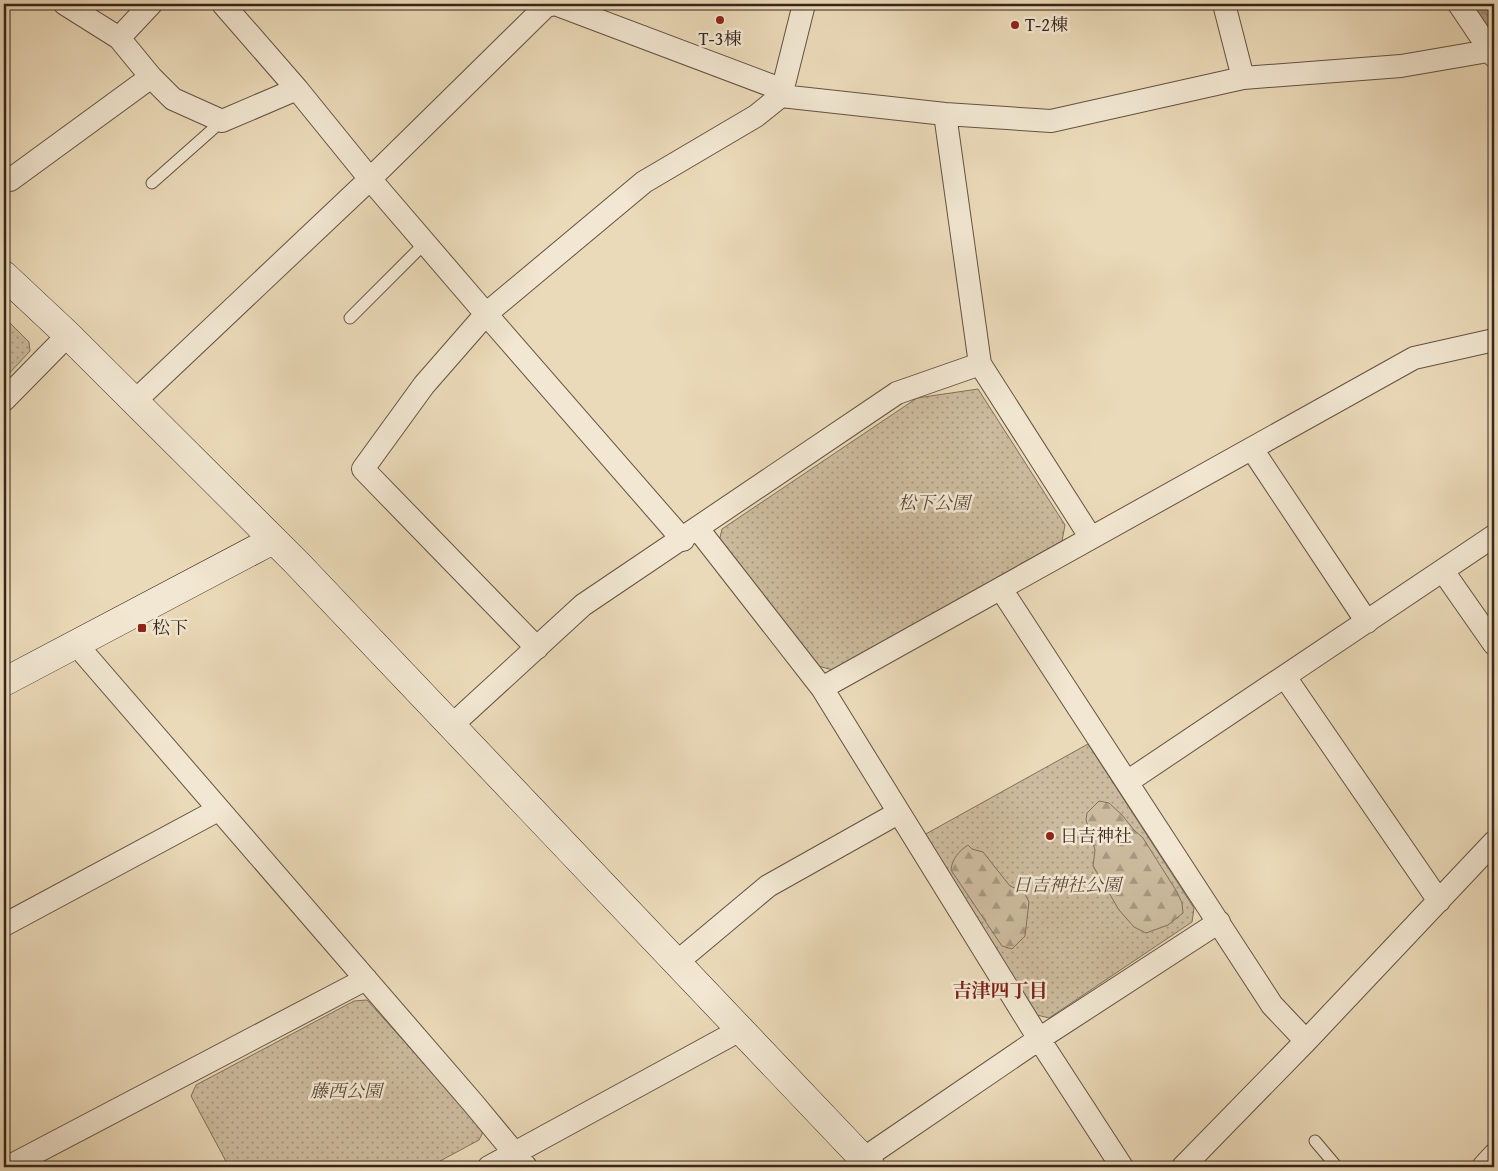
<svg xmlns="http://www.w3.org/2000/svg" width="1498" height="1171" font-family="'Gentium Book Plus','Noto Serif JP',serif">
	<defs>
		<pattern id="grass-dots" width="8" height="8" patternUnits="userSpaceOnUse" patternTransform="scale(1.25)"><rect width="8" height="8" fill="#ccbb9e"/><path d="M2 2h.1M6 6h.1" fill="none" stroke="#a69880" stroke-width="1.8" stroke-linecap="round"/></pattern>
		<pattern id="forest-firs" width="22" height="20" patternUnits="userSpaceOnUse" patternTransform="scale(1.25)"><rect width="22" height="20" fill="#ccbb9e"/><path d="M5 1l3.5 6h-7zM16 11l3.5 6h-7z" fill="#a69880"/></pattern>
		<pattern id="water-ripples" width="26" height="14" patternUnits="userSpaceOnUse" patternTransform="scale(1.25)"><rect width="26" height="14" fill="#ae9c83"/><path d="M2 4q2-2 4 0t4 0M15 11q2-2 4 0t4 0" fill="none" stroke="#8e7f6a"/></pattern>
	</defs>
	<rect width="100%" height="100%" fill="#ebdab9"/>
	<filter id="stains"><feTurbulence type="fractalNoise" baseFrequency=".004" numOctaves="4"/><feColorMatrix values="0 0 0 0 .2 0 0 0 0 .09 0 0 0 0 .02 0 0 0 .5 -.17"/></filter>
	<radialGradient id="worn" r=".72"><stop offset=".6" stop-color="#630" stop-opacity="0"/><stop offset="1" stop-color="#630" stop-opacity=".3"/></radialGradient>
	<path fill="url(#grass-dots)" stroke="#82705c" d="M 4,317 L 29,342 L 30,351 L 4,379 Z
		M 978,389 L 1065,525 L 1062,541 L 833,670 L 818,666 L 719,542 L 722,529 L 917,398 Z
		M 1088,744 L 1194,908 L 1192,922 L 1049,1018 L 1037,1015 L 924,835 Z
		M 367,1000 L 484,1130 L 479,1140 L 429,1167 L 229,1167 L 191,1096 L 196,1085 L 354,1001 Z"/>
	<path fill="url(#forest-firs)" stroke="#82705c" d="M 1099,801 L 1109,803 L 1122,815 L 1134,830 L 1143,838 L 1177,892 L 1182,903 L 1183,913 L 1168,925 L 1146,933 L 1134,927 L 1119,910 L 1093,866 L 1095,850 L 1086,820 L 1087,813 Z
		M 968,845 L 972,849 L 983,852 L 1010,886 L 1024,892 L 1029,902 L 1025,936 L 1012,949 L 1002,946 L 951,870 C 952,859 959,851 968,845 Z"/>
	<path fill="url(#water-ripples)" stroke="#7e6c59" d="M 1466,4 L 1494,4 L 1494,46 Z"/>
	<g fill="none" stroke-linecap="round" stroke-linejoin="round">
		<g stroke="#645242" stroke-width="13">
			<path id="lane" d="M 152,183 L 222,121
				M 350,318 L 425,243
				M 1315,1141 L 1337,1167"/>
		</g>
		<g stroke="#645242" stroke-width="24">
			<path id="street" d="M 65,4 L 119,38
				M 223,4 L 297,89 L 370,179 L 486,314 L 683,540
				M 1224,4 L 1243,78
				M 1459,4 L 1494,56
				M 151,77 L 173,99 L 222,121 L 297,89
				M 781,96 L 945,114 L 1051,121 L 1243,78 L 1401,66 L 1494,50
				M 945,114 L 980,364
				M 4,175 L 10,180 L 151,77 L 119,38 L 151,4
				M 4,400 L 68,335
				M 135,401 L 370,179 L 546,6 L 555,4 L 783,90
				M 1252,449 L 1367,622
				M 698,529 L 822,688 L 1039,1039 L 1122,1167
				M 1443,571 L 1494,644
				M 1001,589 L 1272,1005 L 1306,1041
				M 76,644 L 473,1103 L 526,1167
				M 537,648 L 363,469 L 424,385 L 486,314 L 644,182 L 756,116 L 781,96 L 804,4
				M 1285,677 L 1439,901
				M 822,688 L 1414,358 L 1494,340
				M 451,726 L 583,605 L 897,393 L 980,364 L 1091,538
				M 1127,782 L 1494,536
				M 4,925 L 218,810
				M 676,963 L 768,886 L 898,813
				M 863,1159 L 1039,1039 L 1219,922
				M 8,1167 L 366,979
				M 489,1167 L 740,1030
				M 1183,1167 L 1306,1041 L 1494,842
				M 1483,1167 L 1494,1155"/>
		</g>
		<g stroke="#37251a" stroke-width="29">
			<path id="secondary" d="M 4,275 L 68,335 L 296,562 L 871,1167
				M 4,682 L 273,540"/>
		</g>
		<use href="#lane" stroke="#f2e7d2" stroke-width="11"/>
		<use href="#street" stroke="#f2e7d2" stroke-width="22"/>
		<use href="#secondary" stroke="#f2e7d2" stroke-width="28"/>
	</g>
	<g fill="#8f2418" stroke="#f2e7d2" stroke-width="2">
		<circle cx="720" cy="20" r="5"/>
		<circle cx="1015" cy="25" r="5"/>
		<rect x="137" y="623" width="10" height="10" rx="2.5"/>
		<circle cx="1050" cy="836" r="5"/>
	</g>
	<g text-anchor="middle" stroke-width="5" stroke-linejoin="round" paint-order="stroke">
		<g font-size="18" fill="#37251a" stroke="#f2e7d2" text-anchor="start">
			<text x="1025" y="31">T-2棟</text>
			<text x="720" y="45" text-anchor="middle">T-3棟</text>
			<text x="152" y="634">松下</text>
			<text x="1060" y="842">日吉神社</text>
		</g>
		<g font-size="18" font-style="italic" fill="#5c4a3b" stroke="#f2e7d2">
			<text x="934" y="509">松下公園</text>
			<text x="1067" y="891">日吉神社公園</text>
			<text x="346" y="1097">藤西公園</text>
		</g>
		<g font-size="19" font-weight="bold" fill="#7a1f14" stroke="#f2e7d2">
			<text x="1000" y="997">吉津四丁目</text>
		</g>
	</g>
	<rect width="1498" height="1171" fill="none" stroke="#ebdab9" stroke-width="20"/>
	<rect x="5" y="5" width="1488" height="1161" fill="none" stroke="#37251a" stroke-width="2.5"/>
	<rect x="10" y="10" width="1478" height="1151" fill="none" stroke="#37251a"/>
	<rect width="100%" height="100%" filter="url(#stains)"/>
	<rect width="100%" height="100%" fill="url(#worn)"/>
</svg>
